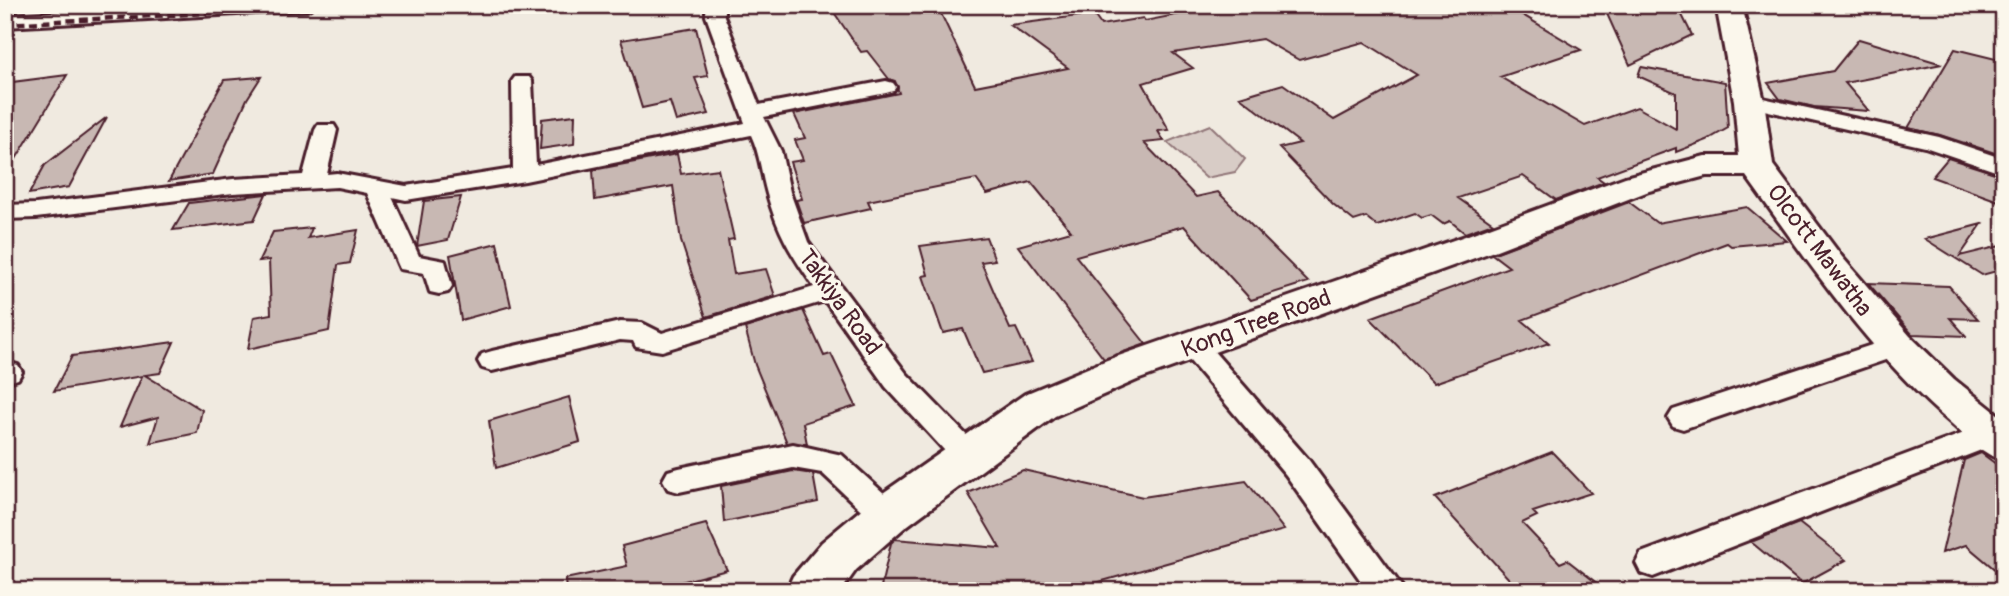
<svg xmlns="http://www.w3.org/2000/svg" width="2009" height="596" font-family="Pangolin,sans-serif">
	<rect width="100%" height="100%" fill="#f0eae0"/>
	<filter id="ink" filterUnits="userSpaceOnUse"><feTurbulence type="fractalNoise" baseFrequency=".0143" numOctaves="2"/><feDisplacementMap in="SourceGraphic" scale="14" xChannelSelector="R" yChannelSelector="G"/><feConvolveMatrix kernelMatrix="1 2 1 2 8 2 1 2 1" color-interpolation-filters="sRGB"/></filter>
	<g filter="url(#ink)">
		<path fill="#d8ccc6" stroke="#917678" stroke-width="2" d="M 1210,125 L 1245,159 L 1235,172 L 1206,178 L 1167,142 Z"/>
		<path fill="#c8b8b3" stroke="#4a1f2b" stroke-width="2" d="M 829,5 L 937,5 L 975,86 L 1068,68 L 1010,25 L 1093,14 L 1101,25 L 1143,18 L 1145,21 L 1226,5 L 1506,5 L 1581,50 L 1500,77 L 1585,126 L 1637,107 L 1676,129 L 1676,93 L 1638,76 L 1641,67 L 1725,82 L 1728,128 L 1707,140 L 1676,152 L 1676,148 L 1597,177 L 1604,182 L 1556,200 L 1523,176 L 1458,198 L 1493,223 L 1465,233 L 1450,221 L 1443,224 L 1431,215 L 1422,218 L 1415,213 L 1377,226 L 1366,217 L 1354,221 L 1333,204 L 1279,148 L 1300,143 L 1240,97 L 1283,84 L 1334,120 L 1417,75 L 1364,42 L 1299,60 L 1262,39 L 1173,53 L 1193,68 L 1143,83 L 1169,130 L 1158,131 L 1164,141 L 1144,143 L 1196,197 L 1218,192 L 1308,282 L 1251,300 L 1184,226 L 1076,256 L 1146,344 L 1104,359 L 1018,246 L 1071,231 L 1031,182 L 987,194 L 976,179 L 868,201 L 871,208 L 804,223 L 796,200 L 802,199 L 790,162 L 803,160 L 795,140 L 805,138 L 794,114 L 899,93 L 895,81 L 889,79 L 867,51 L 861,52 Z
			M 1603,5 L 1677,5 L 1692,35 L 1630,65 Z
			M 696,28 L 708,76 L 695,78 L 709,114 L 676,121 L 670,102 L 642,108 L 621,40 Z
			M 1859,39 L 1942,64 L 1845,83 L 1869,111 L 1814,107 L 1780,99 L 1768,83 L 1833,71 Z
			M 1955,49 L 2004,61 L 2004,156 L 1940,135 L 1908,128 Z
			M 67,75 L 5,177 L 5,83 Z
			M 261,77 L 247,99 L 213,174 L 169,181 L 224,80 Z
			M 575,115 L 574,144 L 540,149 L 542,119 Z
			M 107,117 L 69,187 L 29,194 L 45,165 Z
			M 677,154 L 681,174 L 718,169 L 734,239 L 728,240 L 734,274 L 766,269 L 775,296 L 706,317 L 681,241 L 673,186 L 595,200 L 593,170 Z
			M 1948,158 L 2004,176 L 2004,203 L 1932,177 Z
			M 266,194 L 254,220 L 173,230 L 189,203 Z
			M 461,197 L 448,240 L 417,246 L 424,201 Z
			M 1629,202 L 1657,223 L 1747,207 L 1787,241 L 1731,246 L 1727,243 L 1522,320 L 1549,343 L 1434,383 L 1370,318 L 1509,267 L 1492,254 Z
			M 1982,224 L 1960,256 L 2004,245 L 2004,269 L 1982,275 L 1925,239 Z
			M 312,228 L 308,238 L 358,230 L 350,263 L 338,265 L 329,331 L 248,349 L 254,317 L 271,314 L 269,260 L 259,261 L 273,232 Z
			M 986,237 L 995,260 L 981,262 L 1010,329 L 1016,328 L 1032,362 L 982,373 L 963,329 L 943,333 L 923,276 L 928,275 L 920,246 Z
			M 497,243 L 511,306 L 461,320 L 450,255 Z
			M 1868,283 L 1949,286 L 1978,319 L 1950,318 L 1966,336 L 1912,334 Z
			M 803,310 L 824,356 L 831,354 L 856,406 L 803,423 L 807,444 L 787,443 L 755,365 L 745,328 Z
			M 174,342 L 160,373 L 145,375 L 202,410 L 197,433 L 150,443 L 158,417 L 120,427 L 142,376 L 54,391 L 72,356 Z
			M 569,397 L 580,442 L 496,468 L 489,421 Z
			M 1552,452 L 1591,493 L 1533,512 L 1537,516 L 1522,523 L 1560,563 L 1567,560 L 1607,591 L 1520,591 L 1435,498 Z
			M 1981,453 L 2004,470 L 2004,577 L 1966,545 L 1942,553 L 1964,460 Z
			M 1023,470 L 1143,497 L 1246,481 L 1284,530 L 1067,591 L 880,591 L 891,543 L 895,539 L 1000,548 L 968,493 Z
			M 793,471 L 813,474 L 818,502 L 724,522 L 721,486 Z
			M 1799,523 L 1846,560 L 1802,584 L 1751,542 Z
			M 706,524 L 727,570 L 646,591 L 566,591 L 565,579 L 627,566 L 622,546 Z"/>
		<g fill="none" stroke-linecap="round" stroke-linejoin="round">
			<g stroke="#4a1f2b" stroke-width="6">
				<path id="street" d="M 198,5 L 316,5 L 307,10 L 5,27 L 5,15 Z
					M 706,5 L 724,5 L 724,16 L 759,105 L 886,81 L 893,83 L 896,87 L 893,91 L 886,93 L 764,117 L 781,151 L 790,192 L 808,242 L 906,373 L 978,447 L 982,455 L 978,463 L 967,467 L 956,463 L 886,387 L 825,301 L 662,351 L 636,347 L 633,341 L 620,340 L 492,371 L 482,368 L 478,361 L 482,354 L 492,351 L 620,322 L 642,323 L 662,333 L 814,287 C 791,254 778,233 767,194 C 761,173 760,154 751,135 L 525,181 L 406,200 L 392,197 L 419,256 L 445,261 L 452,286 L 448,292 L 439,294 L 430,292 L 424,273 L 400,269 L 367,193 L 337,187 L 233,193 L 36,218 L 5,219 L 5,205 L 36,204 L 233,179 L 303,175 L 315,130 L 318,125 L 334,125 L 337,130 L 327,174 L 337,173 L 406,186 L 513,169 L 512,81 L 515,77 L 529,77 L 532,81 L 536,165 L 745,123 L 706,16 Z
					M 1749,95 L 1939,137 L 2004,159 L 2004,174 L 1925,147 L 1742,105 L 1739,101 L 1742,97 Z
					M 1194,337 L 1204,340 L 1308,459 L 1405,591 L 1368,591 L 1286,475 L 1184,354 L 1180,347 L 1184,340 Z
					M 1896,337 L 1906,339 L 1910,346 L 1906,353 L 1683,429 L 1673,426 L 1668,418 L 1673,410 Z
					M 8,362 L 18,365 L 22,372 L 18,379 L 5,383 L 5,363 Z
					M 1991,423 L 2002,426 L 2004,430 L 2002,442 L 1653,577 L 1641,573 L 1636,563 L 1641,553 Z
					M 793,444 L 842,455 L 898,506 L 903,515 L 898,524 L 887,528 L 876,524 L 822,473 L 793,468 L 679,492 L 668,489 L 663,480 L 668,471 L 679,468 Z"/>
			</g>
			<g stroke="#4a1f2b" stroke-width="6">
				<path id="primary" d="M 1716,5 L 1742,5 L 1764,101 L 1773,165 L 1842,257 L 1910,336 L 1954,379 L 2004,419 L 2004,461 C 1983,454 1968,439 1952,424 C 1870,354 1809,263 1746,176 L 1706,176 L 1649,191 L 1494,251 L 1137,380 L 1055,416 L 904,528 L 856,570 L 841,591 L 786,591 L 793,576 L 822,542 L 870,502 L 1025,394 L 1107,360 L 1468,235 L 1625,177 L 1705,156 L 1739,156 L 1734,101 Z"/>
			</g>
			<use href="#street" fill="#fbf7ec" fill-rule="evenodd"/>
			<use href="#primary" fill="#fbf7ec" fill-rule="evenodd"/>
			<path stroke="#4a1f2b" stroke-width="4.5" stroke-dasharray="8 4.5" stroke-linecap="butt" d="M 5,24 L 353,5"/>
		</g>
	</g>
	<g text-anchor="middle" stroke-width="6" stroke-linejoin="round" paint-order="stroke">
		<g font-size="24" fill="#4a1f2b" stroke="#fbf7ec">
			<text transform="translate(1820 250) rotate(53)" y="8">Olcott Mawatha</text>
			<text transform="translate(840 302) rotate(54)" y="8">Takkiya Road</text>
			<text transform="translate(1256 323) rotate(-20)" y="8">Kong Tree Road</text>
		</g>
	</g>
	<rect width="2009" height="596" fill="none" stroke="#fbf7ec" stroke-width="28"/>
	<rect x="14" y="14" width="1981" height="568" fill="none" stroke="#4a1f2b" stroke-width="2.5" filter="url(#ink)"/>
</svg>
